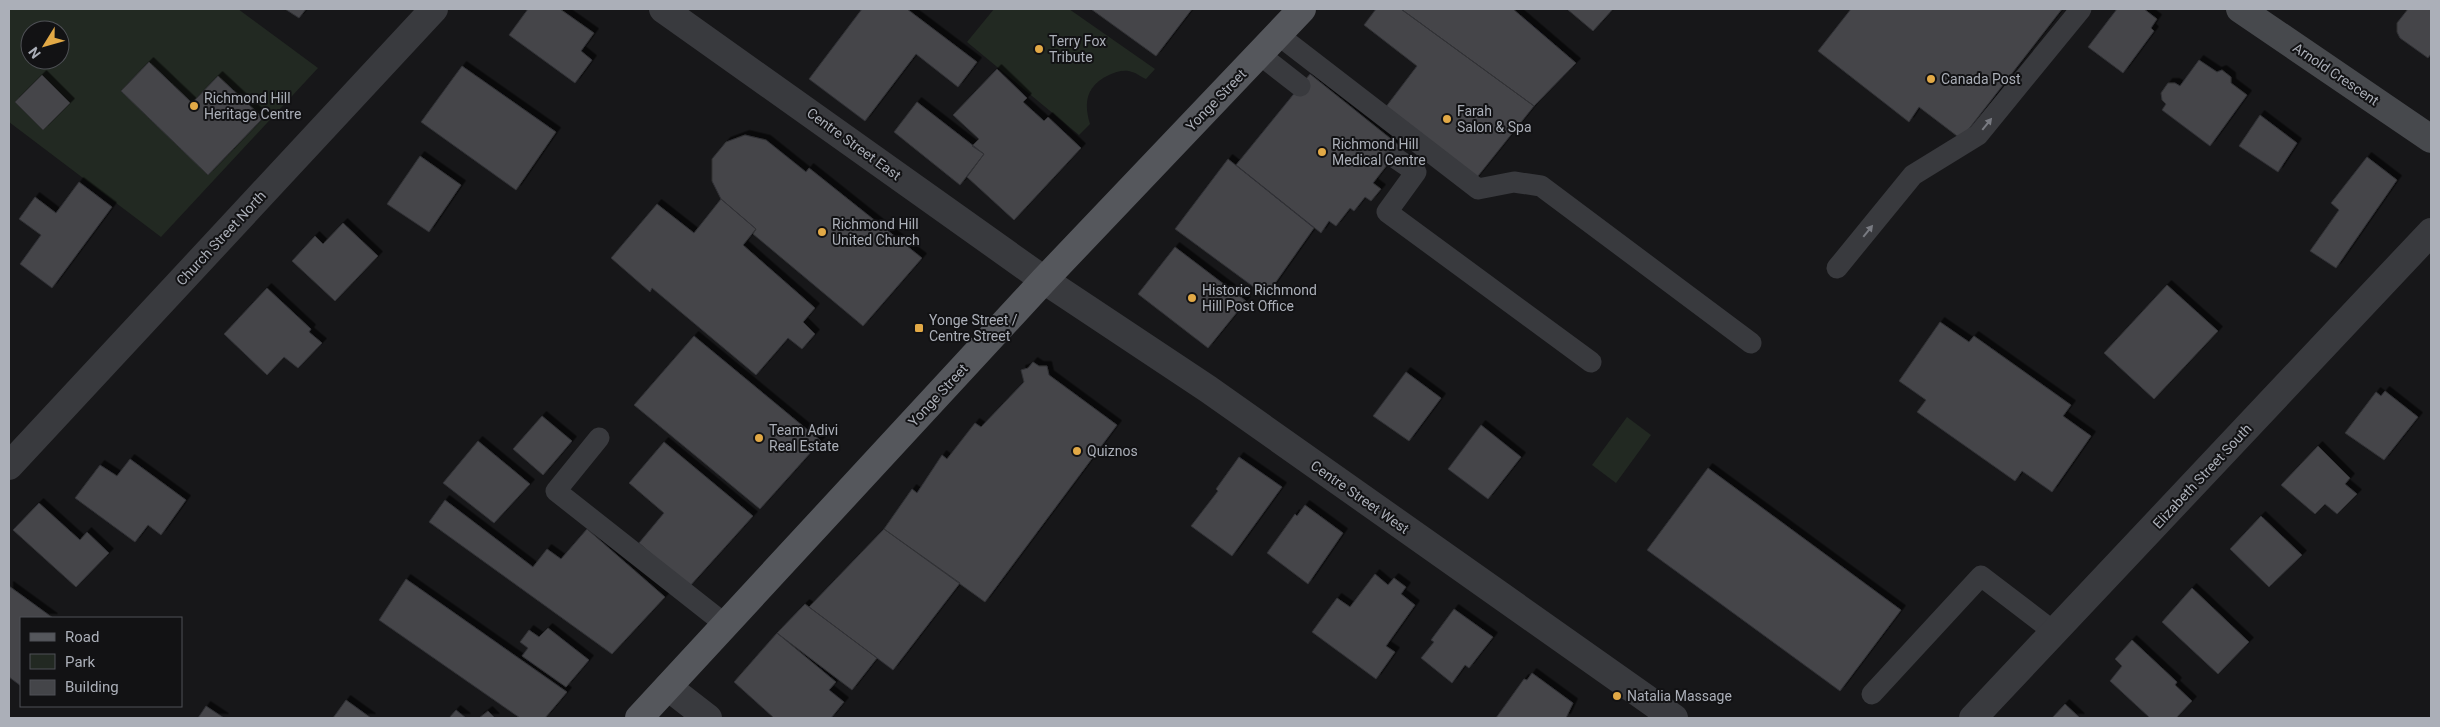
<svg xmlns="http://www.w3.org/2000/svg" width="2440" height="727" font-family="Roboto,sans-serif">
	<defs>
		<filter id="shadow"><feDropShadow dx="4.5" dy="-4.5" stdDeviation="0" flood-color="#0009"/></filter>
	</defs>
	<rect width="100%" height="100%" fill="#171719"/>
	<path fill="#222922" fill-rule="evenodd" d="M 9,9 L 238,9 L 318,68 L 161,237 L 9,122 ZM 30,30 L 60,30 L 60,60 L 30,60 Z
		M 994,9 L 1069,9 L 1155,69 L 1146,79 C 1141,77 1137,73 1132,72 C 1125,69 1115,72 1109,75 C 1087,85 1083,102 1090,124 L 1079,135 L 967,42 Z
		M 1627,417 L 1651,435 L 1616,483 L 1592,465 Z"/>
	<path fill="#444549" stroke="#313135" filter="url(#shadow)" d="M 285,9 L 306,9 L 299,18 Z
		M 528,9 L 560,9 L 594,33 L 581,51 L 592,60 L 575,83 L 509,35 Z
		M 862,9 L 907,9 L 977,62 L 958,87 L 916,54 L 865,121 L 809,79 Z
		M 1091,9 L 1192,9 L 1156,56 Z
		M 1376,9 L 1401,9 L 1534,106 L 1474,181 L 1382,112 L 1417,66 L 1364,25 Z
		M 1401,9 L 1513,9 L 1576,63 L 1534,106 Z
		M 1567,9 L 1613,9 L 1593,31 Z
		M 1851,9 L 2062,9 L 1961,139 L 1919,107 L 1909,122 L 1818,51 Z
		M 2117,9 L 2144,9 L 2157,19 L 2151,28 L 2154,31 L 2123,73 L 2088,47 Z
		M 2408,9 L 2431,9 L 2431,54 L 2428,58 L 2400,38 L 2397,32 L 2397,23 Z
		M 2199,60 L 2217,72 L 2222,70 L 2231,77 L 2231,83 L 2247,95 L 2210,146 L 2162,110 L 2166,104 L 2162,100 L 2161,93 L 2168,83 L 2175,83 L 2180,86 Z
		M 149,62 L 192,103 L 218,76 L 263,118 L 208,175 L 121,91 Z
		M 462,66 L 556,132 L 516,190 L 421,122 Z
		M 997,69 L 1027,98 L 1023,102 L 1044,121 L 1048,117 L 1081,148 L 1014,220 L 967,177 L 984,154 L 972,146 L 979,139 L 953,115 Z
		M 1310,74 L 1401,147 L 1373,183 L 1381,189 L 1371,201 L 1365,197 L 1354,211 L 1350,208 L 1336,226 L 1329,221 L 1321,233 L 1236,165 Z
		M 42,75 L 70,103 L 43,130 L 15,102 Z
		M 917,102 L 984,154 L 960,185 L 894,132 Z
		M 2260,115 L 2297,143 L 2278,172 L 2239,146 Z
		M 745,135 L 766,140 L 806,172 L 809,168 L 922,258 L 863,326 L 753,234 L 756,229 L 721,199 L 712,181 L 712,159 L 726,142 Z
		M 420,156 L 461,185 L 429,232 L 387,204 Z
		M 2367,157 L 2397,180 L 2336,268 L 2310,251 L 2339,210 L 2331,203 Z
		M 1228,159 L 1314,228 L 1266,296 L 1175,229 Z
		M 79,182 L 112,207 L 52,288 L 20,264 L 41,235 L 19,219 L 35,197 L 56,213 Z
		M 721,199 L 756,229 L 743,245 L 815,308 L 803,322 L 815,334 L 802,349 L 788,338 L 756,375 L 652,288 L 650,292 L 611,258 L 657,204 L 694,233 Z
		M 343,223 L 378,256 L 335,301 L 292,261 L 315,236 L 323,244 Z
		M 1175,247 L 1246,301 L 1208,348 L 1138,294 Z
		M 2167,285 L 2218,331 L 2154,399 L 2104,353 Z
		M 267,288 L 311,329 L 309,332 L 322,343 L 298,368 L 284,357 L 267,375 L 224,334 Z
		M 1940,322 L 1969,342 L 1974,336 L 2071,405 L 2063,416 L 2091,436 L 2052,492 L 2022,471 L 2015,481 L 1917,412 L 1926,400 L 1899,381 Z
		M 694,336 L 821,441 L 760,509 L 634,405 Z
		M 1033,362 L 1039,366 L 1047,366 L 1049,375 L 1117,425 L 985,602 L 884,529 L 912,489 L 917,493 L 942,455 L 947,459 L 975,423 L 981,427 L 1024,382 L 1021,370 L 1028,368 Z
		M 1406,372 L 1441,398 L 1409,441 L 1373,416 Z
		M 2385,391 L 2418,417 L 2384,460 L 2345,433 L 2376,392 L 2381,396 Z
		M 542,416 L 572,441 L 543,475 L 513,449 Z
		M 1481,425 L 1521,457 L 1488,499 L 1448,469 Z
		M 478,441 L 530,484 L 494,523 L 443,483 Z
		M 664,442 L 753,516 L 689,587 L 639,543 L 664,513 L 629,483 Z
		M 2318,446 L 2350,478 L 2345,484 L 2357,494 L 2337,514 L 2325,504 L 2315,514 L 2281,485 Z
		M 1239,457 L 1282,487 L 1232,556 L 1191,526 L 1218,491 L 1216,489 Z
		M 130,459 L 186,500 L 161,535 L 148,525 L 135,542 L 75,498 L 100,465 L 117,476 Z
		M 1708,468 L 1901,610 L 1840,691 L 1647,550 Z
		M 445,500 L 533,567 L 547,549 L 561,559 L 587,529 L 665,597 L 612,654 L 429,522 Z
		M 39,503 L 80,540 L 87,532 L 109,553 L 76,587 L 13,530 Z
		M 1305,505 L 1343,533 L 1308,584 L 1267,553 L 1295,514 L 1297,516 Z
		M 2261,516 L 2302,555 L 2269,587 L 2230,549 Z
		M 884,529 L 960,583 L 893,670 L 809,607 Z
		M 1375,574 L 1388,585 L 1394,578 L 1406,587 L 1401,594 L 1415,605 L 1386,646 L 1395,652 L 1376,679 L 1312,632 L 1337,598 L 1350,607 Z
		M 406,579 L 567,692 L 545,718 L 520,718 L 379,620 Z
		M 9,586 L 53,618 L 21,618 L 21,686 L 9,677 Z
		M 2192,588 L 2249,642 L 2218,674 L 2162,622 Z
		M 805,604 L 877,658 L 852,690 L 777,633 Z
		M 1454,609 L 1493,637 L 1469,668 L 1465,665 L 1452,683 L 1421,658 L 1434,642 L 1431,640 Z
		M 548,628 L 589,660 L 566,687 L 522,656 L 528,648 L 520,642 L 529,630 L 539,637 Z
		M 777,633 L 836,682 L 829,690 L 844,702 L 831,718 L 774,718 L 734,682 Z
		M 2132,640 L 2177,682 L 2175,685 L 2192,701 L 2176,718 L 2150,718 L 2110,681 L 2122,666 L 2115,659 Z
		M 1532,673 L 1573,703 L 1566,718 L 1496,718 L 1524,679 L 1527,680 Z
		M 346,700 L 371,718 L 333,718 Z
		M 2065,704 L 2080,718 L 2052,718 Z
		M 206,706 L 224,718 L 198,718 Z
		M 456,710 L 466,718 L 449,718 Z
		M 488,711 L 495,718 L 479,718 Z"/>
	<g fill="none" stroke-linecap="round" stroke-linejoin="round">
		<path stroke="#393a3e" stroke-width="21" d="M 1277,34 L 1478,189 L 1514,182 L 1541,186 L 1751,343
			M 1259,54 L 1300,86
			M 1394,157 L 1416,172 L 1387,212 L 1591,362
			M 1837,268 L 1913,175 L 1978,135 L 2081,9
			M 599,438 L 556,491 L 726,625
			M 1872,694 L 1981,576 L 2053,631"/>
		<path stroke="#393a3e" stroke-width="28" d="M 663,9 L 1044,280 L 1208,389 L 1674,718
			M 9,466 L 434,9
			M 668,687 L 708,718
			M 1973,718 L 2431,232"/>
		<path stroke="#47494d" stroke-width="28" d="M 2240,9 L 2431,139"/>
		<path stroke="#55575c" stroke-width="28" d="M 639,718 L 1044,280 L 1302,9"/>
	</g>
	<defs><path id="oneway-solid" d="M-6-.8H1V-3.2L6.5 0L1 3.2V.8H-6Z" transform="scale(1.25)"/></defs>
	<g fill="#787a81">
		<use href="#oneway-solid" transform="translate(1987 124) rotate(-51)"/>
		<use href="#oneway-solid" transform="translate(1868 231) rotate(-51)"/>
	</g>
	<g fill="#e2a946" stroke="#121214" stroke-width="2">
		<circle cx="1039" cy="49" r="5"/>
		<circle cx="1931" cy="79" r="5"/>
		<circle cx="194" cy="106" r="5"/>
		<circle cx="1447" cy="119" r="5"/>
		<circle cx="1322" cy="152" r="5"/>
		<circle cx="822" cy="232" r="5"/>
		<circle cx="1192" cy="298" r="5"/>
		<rect x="914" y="323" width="10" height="10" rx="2.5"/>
		<circle cx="759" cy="438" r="5"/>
		<circle cx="1077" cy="451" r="5"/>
		<circle cx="1617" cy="696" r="5"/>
	</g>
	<g text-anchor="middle" stroke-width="4" stroke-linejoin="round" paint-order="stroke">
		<g font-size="14" fill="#abafb8" stroke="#121214" text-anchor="start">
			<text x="1049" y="46">Terry Fox<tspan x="1049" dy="16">Tribute</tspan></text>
			<text x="1941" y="84">Canada Post</text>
			<text x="204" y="103">Richmond Hill<tspan x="204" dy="16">Heritage Centre</tspan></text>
			<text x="1457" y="116">Farah<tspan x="1457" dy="16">Salon &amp; Spa</tspan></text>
			<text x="1332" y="149">Richmond Hill<tspan x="1332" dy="16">Medical Centre</tspan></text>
			<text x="832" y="229">Richmond Hill<tspan x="832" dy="16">United Church</tspan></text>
			<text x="1202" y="295">Historic Richmond<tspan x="1202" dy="16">Hill Post Office</tspan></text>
			<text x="929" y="325">Yonge Street /<tspan x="929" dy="16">Centre Street</tspan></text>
			<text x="769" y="435">Team Adivi<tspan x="769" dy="16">Real Estate</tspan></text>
			<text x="1087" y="456">Quiznos</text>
			<text x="1627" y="701">Natalia Massage</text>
		</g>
		<g font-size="14" fill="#abafb8" stroke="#121214">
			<text transform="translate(2336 74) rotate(34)" y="5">Arnold Crescent</text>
			<text transform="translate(1216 100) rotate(-46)" y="5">Yonge Street</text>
			<text transform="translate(854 144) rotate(36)" y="5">Centre Street East</text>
			<text transform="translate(221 238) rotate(-47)" y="5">Church Street North</text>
			<text transform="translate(938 395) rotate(-47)" y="5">Yonge Street</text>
			<text transform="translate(2202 476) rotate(-47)" y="5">Elizabeth Street South</text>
			<text transform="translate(1360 497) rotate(35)" y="5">Centre Street West</text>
		</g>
	</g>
	<rect width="2440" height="727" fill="none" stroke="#abafb8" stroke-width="20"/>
	<rect x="20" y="617" width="162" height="90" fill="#121214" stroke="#4f5156"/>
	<rect x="30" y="633" width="25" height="8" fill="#55575c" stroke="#4f5156"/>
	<text x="65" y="642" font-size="15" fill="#abafb8">Road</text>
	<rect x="30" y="654" width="25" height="15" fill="#222922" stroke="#4f5156"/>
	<text x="65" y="667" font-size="15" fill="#abafb8">Park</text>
	<rect x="30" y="680" width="25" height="15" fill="#444549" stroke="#4f5156"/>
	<text x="65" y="692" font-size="15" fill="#abafb8">Building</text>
	<g transform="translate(45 45) rotate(233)"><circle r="24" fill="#121214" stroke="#4f5156"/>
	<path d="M0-4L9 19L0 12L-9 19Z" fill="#e2a946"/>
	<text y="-8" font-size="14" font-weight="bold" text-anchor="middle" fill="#abafb8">N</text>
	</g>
</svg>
